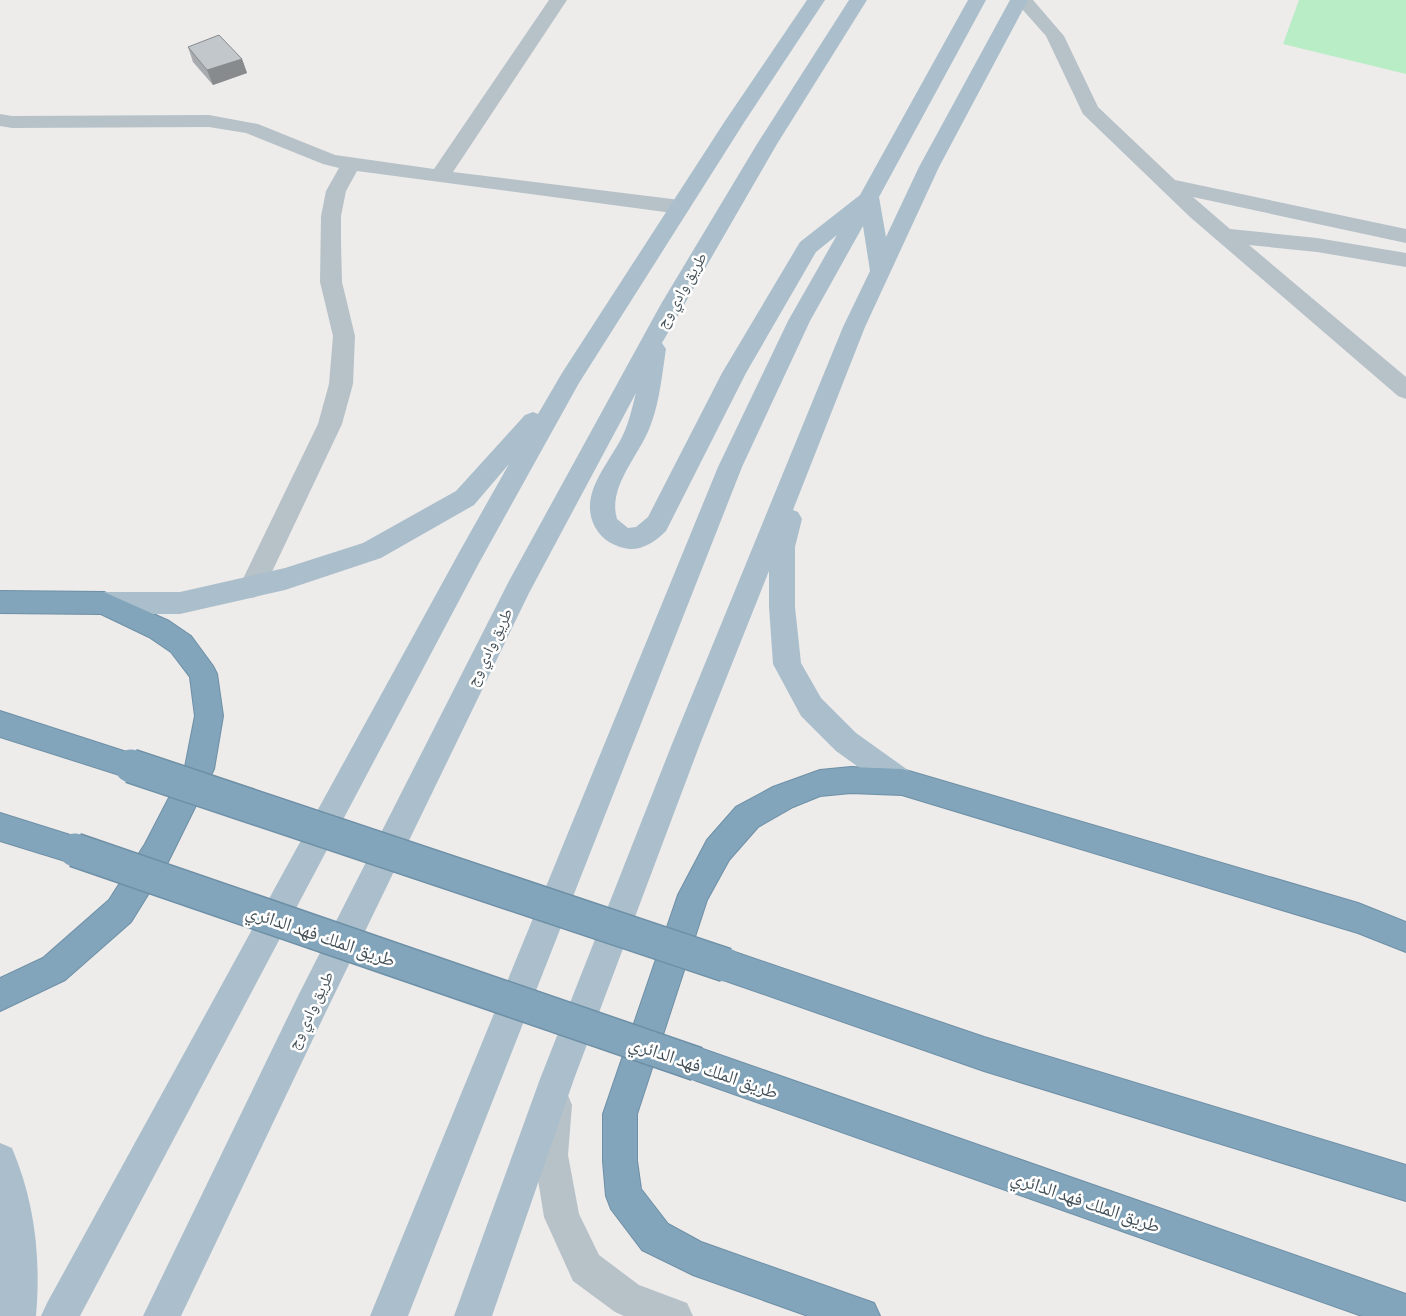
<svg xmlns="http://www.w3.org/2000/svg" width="1406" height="1316" font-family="Manrope,'Noto Naskh Arabic',sans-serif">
	<rect width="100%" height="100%" fill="#eeebeb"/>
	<path fill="#b8edc6" d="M 1299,0 L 1406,0 L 1406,74 L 1283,44 Z"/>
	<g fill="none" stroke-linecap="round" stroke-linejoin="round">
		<g stroke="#6e90a6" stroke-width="2">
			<path id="highway" d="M 0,591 L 104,592 L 169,621 L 191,636 L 213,666 L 217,674 L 223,716 L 214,769 L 167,864 L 131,922 L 65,980 L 0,1011 L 0,978 L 43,958 L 109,900 L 145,844 L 185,767 L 195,716 L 190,677 L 171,652 L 149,637 L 101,614 L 0,613 Z
				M 0,711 L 139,756 L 144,765 L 139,774 L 129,778 L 0,737 Z
				M 851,767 L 902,769 L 1358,903 L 1406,922 L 1406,952 L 1358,933 L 902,795 L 851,793 L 820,796 L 793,807 L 758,827 L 729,860 L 707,900 L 637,1114 L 637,1161 L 641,1189 L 668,1224 L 701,1242 L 874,1303 L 880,1316 L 808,1316 L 693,1275 L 642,1250 L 611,1209 L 606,1196 L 603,1161 L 603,1114 L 678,895 L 707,840 L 736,807 L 773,787 L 820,770 Z
				M 0,813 L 86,840 L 90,850 L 86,860 L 75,864 L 0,841 Z
				M 726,949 L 984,1037 L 1406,1165 L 1406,1201 L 984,1071 L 726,981 L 715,976 L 710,965 L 715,954 Z
				M 697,1047 L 1406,1294 L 1406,1316 L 1362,1316 L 697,1081 L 685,1076 L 680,1064 L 685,1052 Z"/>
		</g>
		<path fill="#b6c2c8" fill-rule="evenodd" d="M 549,0 L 567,0 L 453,172 L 680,200 L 687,202 L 690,207 L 687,212 L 680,214 L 357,171 L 346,191 L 341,216 L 341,243 L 342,282 L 355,336 L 353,384 L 342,424 L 261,595 L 252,598 L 243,595 L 239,587 L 318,424 L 329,384 L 333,336 L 320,282 L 321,216 L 326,191 L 339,168 L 323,164 L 246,133 L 209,127 L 12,128 L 0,126 L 0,114 L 12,116 L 209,115 L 258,124 L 335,155 L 434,169 Z
			M 1014,0 L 1033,0 L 1064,36 L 1098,107 L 1175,180 L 1406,229 L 1406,243 L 1193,197 L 1230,229 L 1317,238 L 1406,253 L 1406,267 L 1317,252 L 1249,245 L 1406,377 L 1406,399 L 1398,396 L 1190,217 L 1083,114 L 1046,36 Z
			M 555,1088 L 567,1093 L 572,1105 L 568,1155 L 579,1214 L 599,1255 L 639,1285 L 687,1303 L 693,1316 L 624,1316 L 615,1312 L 573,1281 L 544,1217 L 534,1155 L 538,1105 L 543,1093 Z"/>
		<path fill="#aabfcb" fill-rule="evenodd" d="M 807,0 L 825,0 L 745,121 L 579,383 L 479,563 L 80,1316 L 41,1316 L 47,1303 L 461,549 L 509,464 L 474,505 L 381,558 L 285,590 L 180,614 L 104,614 L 95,611 L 91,603 L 95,595 L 104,592 L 180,592 L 285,568 L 363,543 L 456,491 L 525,415 L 533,412 L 538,414 L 562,373 L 725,121 Z
			M 849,0 L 867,0 L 777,144 L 662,343 L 666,349 C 662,374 660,400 651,424 C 641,454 607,486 617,519 L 628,528 L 636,527 L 648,517 L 722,373 L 797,247 L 800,242 L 860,195 L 968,0 L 986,0 L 879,197 L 886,237 L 919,167 L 1010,0 L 1028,0 L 939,167 L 865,327 L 793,510 L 798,512 L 802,519 L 795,547 L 795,607 L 801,663 L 821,698 L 856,733 L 912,773 L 917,782 L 912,791 L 902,795 L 892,791 L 836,751 L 801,716 L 773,664 L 769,607 L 769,571 L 700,744 L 574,1079 L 492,1316 L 454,1316 L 540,1079 L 672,744 L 843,327 L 870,271 L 863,226 L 810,321 L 742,467 L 408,1316 L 370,1316 L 718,467 L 788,321 L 837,235 L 816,252 L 746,373 L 666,531 C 657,540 644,550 629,549 C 615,547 602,540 595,527 C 578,495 608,465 622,437 C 629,423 632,408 636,393 L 529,593 L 322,1020 L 181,1316 L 143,1316 L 298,996 L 509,581 L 661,304 L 757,144 Z
			M 0,1143 L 12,1148 C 35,1202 41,1258 36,1316 L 0,1316 Z"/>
		<use href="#highway" fill="#82a5bb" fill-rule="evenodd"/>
		<g stroke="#6e90a6" stroke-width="28" stroke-linecap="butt">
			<path id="highway-bridge-far1" d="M 129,765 L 135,767"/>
		</g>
		<g stroke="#6e90a6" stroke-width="36" stroke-linecap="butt">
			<path id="highway-bridge" d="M 131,766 L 726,965
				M 75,850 L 697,1064"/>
		</g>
		<use href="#highway-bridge-far1" stroke="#82a5bb" stroke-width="26"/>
		<use href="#highway-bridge" stroke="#82a5bb" stroke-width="33"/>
	</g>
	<path fill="#a7abaf" d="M 188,47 L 242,59 L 247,73 L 213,85 L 193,62 Z"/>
	<path fill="#888b8e" d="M 242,59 L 247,73 L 213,85 L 207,70 Z"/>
	<path fill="#c2c7cb" stroke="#888b8e" d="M 219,35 L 242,59 L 207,70 L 188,47 Z"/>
	<g text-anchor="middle" stroke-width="5" stroke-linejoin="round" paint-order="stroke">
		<g font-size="16" fill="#445158" stroke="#fff">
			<text transform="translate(681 290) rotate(-60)" y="6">طريق وادي وج</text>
			<text transform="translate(489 647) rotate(-64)" y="6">طريق وادي وج</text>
			<text transform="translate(310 1010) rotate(-64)" y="6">طريق وادي وج</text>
		</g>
		<g font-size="19" fill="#445158" stroke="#fff">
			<text transform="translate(321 935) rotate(19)" y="7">طريق الملك فهد الدائري</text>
			<text transform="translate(704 1067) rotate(19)" y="7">طريق الملك فهد الدائري</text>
			<text transform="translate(1086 1201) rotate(19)" y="7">طريق الملك فهد الدائري</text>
		</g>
	</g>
</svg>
